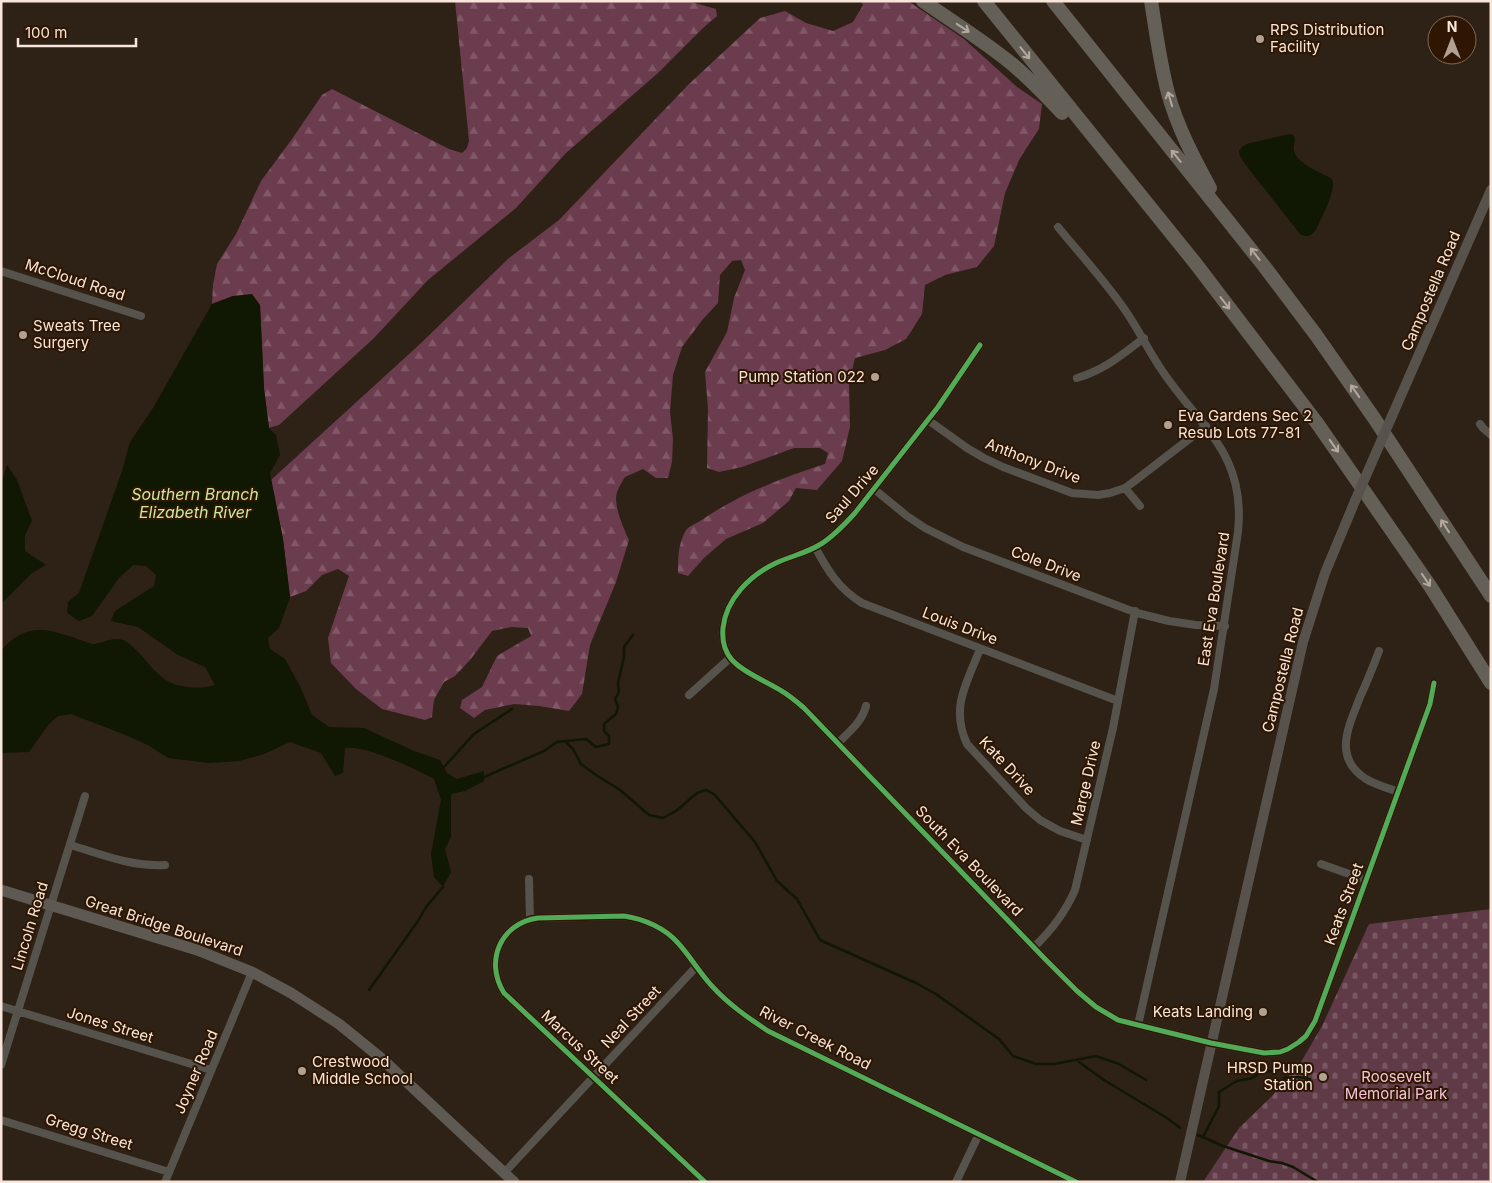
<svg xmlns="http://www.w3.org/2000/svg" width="1492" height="1183" font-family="Inter,sans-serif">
	<defs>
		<pattern id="forest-firs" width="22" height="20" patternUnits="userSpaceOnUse" patternTransform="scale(1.25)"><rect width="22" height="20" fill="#6b3c4e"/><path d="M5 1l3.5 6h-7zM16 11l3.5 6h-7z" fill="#815867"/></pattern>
		<pattern id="cemetery-stones" width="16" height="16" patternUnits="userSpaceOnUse" patternTransform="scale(1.25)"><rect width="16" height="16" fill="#613a48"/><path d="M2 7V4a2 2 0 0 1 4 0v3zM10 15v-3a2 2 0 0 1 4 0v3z" fill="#785662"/></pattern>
	</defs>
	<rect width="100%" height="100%" fill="#2e2116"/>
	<path fill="url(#forest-firs)" d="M 455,1 L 688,1 L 716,9 L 717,16 L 703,28 L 658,73 L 566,153 L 516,208 L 428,280 L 374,338 L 279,425 L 269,428 L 264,389 L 260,305 L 233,296 L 212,304 L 213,285 L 217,264 L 236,234 L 261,181 L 292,139 L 322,95 L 332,89 L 449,149 L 462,153 L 467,148 L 469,141 Z
		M 861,1 L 908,1 L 964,39 L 1017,87 L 1042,104 L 1039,129 L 1020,158 L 1005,193 L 994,246 L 977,267 L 945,275 L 925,285 L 922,314 L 906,339 L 885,350 L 855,358 L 849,383 L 850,427 L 842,461 L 817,490 L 796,488 L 789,501 L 763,523 L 726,539 L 704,558 L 688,576 L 678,573 C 678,559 678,545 685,532 C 687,527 695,524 700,521 C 738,495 781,478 825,464 L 828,453 L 820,448 L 794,448 L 742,467 L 719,472 L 707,468 L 708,409 L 705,372 L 727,332 L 734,298 L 745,270 L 741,260 L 732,261 L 720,275 L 718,303 L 703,319 L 682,347 L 673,375 L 670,412 L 673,439 L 672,462 L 668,478 L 656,478 L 643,469 L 625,477 C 622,482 619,487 617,492 C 613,505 623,527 629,540 L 616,582 L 590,645 L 582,694 L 569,711 L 539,706 L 514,704 L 485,710 L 474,718 L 460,708 L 462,700 L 482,687 L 497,656 L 531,636 L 528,628 L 511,627 L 492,631 L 470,660 L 455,676 L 444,682 L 434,700 L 432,717 L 425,720 L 382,709 L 356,689 L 331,663 L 328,638 L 349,576 L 338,569 L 322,575 L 306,591 L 290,597 L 283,539 L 271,480 L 420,344 L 509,258 L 559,220 L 688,85 L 760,18 L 785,11 L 806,23 L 833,31 L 853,22 L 863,5 Z"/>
	<path fill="url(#cemetery-stones)" d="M 1491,909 L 1491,1182 L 1203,1182 L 1239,1128 L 1272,1096 L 1301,1062 L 1322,1026 L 1369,924 Z"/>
	<path fill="#101702" d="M 1289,134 L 1293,135 L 1295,138 C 1295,142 1293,146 1294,150 C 1295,163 1322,173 1332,179 C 1337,190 1321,218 1316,230 C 1311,236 1308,238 1300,234 L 1245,164 L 1240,156 L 1239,151 L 1242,147 L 1247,144 Z
		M 252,294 L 260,305 L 264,389 L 269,428 L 276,435 L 280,455 L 270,473 L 283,539 L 290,597 L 279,628 L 268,638 L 270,649 L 285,659 L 300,686 L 312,715 L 329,727 L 364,728 L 414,751 L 440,760 L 447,773 L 457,779 L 484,771 L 484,781 L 465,791 L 451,794 L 451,837 L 445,849 L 451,872 L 443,887 L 434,877 L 431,854 L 441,800 L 434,779 C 414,768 366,745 345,748 L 343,773 L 335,776 L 321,753 L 290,742 L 264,754 L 239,761 L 209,763 L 168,758 L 148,745 L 123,734 L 71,714 L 58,716 L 49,724 L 29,752 L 1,753 L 1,651 C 30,616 57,633 92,644 C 102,644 113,636 123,640 C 130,643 136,650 141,655 C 148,663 155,672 163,678 C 176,688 200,690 215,685 L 205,667 L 178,655 L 138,627 L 111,621 L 115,611 L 154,586 L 156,575 L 146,566 L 133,565 L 119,578 L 92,616 L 79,621 L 67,613 L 68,602 L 79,593 L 122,471 L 130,442 L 153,408 L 212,304 L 233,296 Z
		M 7,465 L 17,480 L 32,521 L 25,535 L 25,551 L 46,565 L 32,573 L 1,604 L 1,485 Z"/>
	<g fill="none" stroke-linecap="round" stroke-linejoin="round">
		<path stroke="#101702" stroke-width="2.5" d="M 566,741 L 586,739 L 596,747 L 609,744 L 609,736 L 604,731 L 604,724 L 616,714 L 618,707 L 615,699 L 619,692 L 618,683 L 624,657 L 624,647 L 633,635
			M 444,767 L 474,734 L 512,709
			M 484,777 L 544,751 L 557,742 L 565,741 L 573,749 L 581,764 L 596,775 L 620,790 L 649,815 L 663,818 L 676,811 L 697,793 L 706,790 L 714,794 L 755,842 L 777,881 L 797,899 L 820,940 L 916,983 L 936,994 L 999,1039 L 1013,1056 L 1036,1064 L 1054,1064 L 1096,1056 L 1119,1064 L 1146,1080
			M 369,990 L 418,921 L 426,907 L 443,887
			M 1077,1059 L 1079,1062 L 1104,1080 L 1167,1118 L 1180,1128
			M 1284,1078 L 1298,1077 L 1310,1079
			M 1198,1135 L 1223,1146 L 1269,1161 L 1282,1163 L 1293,1167 L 1318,1182
			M 1203,1137 L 1219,1106 L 1219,1092 C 1225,1089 1231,1084 1237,1081 C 1248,1078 1251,1081 1260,1072 L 1274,1071"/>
		<path stroke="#56534d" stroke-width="8" d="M 1058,227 C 1080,254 1105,281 1125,310 C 1139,330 1149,352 1163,372 C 1202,429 1246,454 1238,532 L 1214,689 L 1138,1025
			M 1,271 L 141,316
			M 980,345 L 938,407 L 855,513 C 845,524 834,536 821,544 C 807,553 791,556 776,563 C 750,575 726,599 723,628 C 722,639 724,651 732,660 C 744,673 764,680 780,690 C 789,695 796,701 804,708 L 1045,959 L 1077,991 L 1096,1007 L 1118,1020 L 1138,1025 L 1211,1043 L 1264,1053 L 1280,1052 L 1288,1049 L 1299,1042 L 1306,1036 L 1315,1021 L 1430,704 L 1434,683
			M 1077,378 C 1104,370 1122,355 1144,338
			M 928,420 L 967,448 L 984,458 L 1003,467 L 1072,493 L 1098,495 L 1110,493 L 1125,488 L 1132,483 L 1206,426
			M 1480,424 L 1483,428 L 1491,435
			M 1125,488 L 1140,506
			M 874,489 L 907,516 L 925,528 L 963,547 L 1137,613 L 1169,621 L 1196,625 L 1225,626
			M 815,547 C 828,571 838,588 862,603 L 1118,701
			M 980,649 C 967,683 950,707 967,744 L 1026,808 L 1040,820 L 1060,831 L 1087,840
			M 1379,651 C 1373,667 1367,682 1360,697 C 1349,726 1332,757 1366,779 C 1376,785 1388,788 1398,792
			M 689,695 L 730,658
			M 838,743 C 849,732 862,722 866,706
			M 70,845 C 101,854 131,867 165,865
			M 1321,864 L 1366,880
			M 529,879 L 530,920
			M 1034,947 C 1052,930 1065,913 1075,890 L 1113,728 L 1135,611
			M 1,1006 L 211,1070
			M 1,1065 L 85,796
			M 1,1120 L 169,1172
			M 504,1173 L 696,967
			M 165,1182 L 252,972
			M 705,1182 L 504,993 C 484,961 501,923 538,918 L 624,916 C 644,919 665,928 678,943 C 690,956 699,972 711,985 C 728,1004 747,1017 768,1031 L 1076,1182
			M 956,1182 L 979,1134"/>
		<path stroke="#57534c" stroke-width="10" d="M 1392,416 L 1491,190
			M 1180,1182 L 1303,642 L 1325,573 L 1355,501"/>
		<path stroke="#5e5952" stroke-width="11" d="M 1,890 L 197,950 L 252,972 L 291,993 L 339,1024 L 381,1058 L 514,1182"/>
		<path stroke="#645f57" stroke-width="14" d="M 923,1 C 953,22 984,41 1012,64 C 1030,79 1046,96 1062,113
			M 984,1 L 1196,264 L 1317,423 L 1430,586 L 1491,683
			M 1053,1 L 1264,266 L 1316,335 L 1374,418 L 1491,596
			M 1151,1 C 1156,32 1160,63 1168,93 C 1177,126 1193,157 1210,188"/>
		<path stroke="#57534c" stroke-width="10" d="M 1355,501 L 1392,416"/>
		<g stroke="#2e1602" stroke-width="8">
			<path id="cycleway" d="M 980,345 L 938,407 L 855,513 C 845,524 834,536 821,544 C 807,553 791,556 776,563 C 750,575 726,599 723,628 C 722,639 724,651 732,660 C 744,673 764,680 780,690 C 789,695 796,701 804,708 L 1045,959 L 1077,991 L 1096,1007 L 1118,1020 L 1138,1025 L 1211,1043 L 1264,1053 L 1280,1052 L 1288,1049 L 1299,1042 L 1306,1036 L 1315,1021 L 1430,704 L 1434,683
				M 705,1182 L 504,993 C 484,961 501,923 538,918 L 624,916 C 644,919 665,928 678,943 C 690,956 699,972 711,985 C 728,1004 747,1017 768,1031 L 1076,1182"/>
		</g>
		<use href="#cycleway" stroke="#51ab58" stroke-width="5"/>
	</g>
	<defs><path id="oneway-shaft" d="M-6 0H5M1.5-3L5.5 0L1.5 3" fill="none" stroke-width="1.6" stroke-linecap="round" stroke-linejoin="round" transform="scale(1.25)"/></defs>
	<g stroke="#b5a99e">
		<use href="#oneway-shaft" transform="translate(963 28) rotate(33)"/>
		<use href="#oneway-shaft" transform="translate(1025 53) rotate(51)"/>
		<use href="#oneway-shaft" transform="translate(1170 99) rotate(-107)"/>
		<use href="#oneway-shaft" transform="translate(1176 156) rotate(-129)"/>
		<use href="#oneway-shaft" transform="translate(1255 254) rotate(-128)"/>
		<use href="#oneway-shaft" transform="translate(1225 303) rotate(52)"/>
		<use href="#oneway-shaft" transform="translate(1355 391) rotate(-125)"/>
		<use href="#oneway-shaft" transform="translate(1334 446) rotate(55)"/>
		<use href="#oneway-shaft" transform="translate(1445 526) rotate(-123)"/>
		<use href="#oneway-shaft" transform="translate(1426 580) rotate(56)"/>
	</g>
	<g fill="#b1a195" stroke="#2e1602" stroke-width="2">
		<circle cx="1260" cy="39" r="5"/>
		<circle cx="23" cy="335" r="5"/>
		<circle cx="875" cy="377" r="5"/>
		<circle cx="1168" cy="425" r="5"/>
		<circle cx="1263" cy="1012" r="5"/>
		<circle cx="302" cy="1071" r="5"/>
		<circle cx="1323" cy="1077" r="5"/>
	</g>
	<g text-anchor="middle" stroke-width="4" stroke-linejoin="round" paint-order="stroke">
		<g font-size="15" fill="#f7e6d9" stroke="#2e1602" text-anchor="start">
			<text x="1270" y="35">RPS Distribution<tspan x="1270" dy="17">Facility</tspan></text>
			<text x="33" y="331">Sweats Tree<tspan x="33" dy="17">Surgery</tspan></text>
			<text x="865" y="382" text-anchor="end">Pump Station 022</text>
			<text x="1178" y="421">Eva Gardens Sec 2<tspan x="1178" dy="17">Resub Lots 77-81</tspan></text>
			<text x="1253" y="1017" text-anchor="end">Keats Landing</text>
			<text x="312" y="1067">Crestwood<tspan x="312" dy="17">Middle School</tspan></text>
			<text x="1313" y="1073" text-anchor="end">HRSD Pump<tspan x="1313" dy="17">Station</tspan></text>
		</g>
		<g font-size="15" fill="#f7e6d9" stroke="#2e1602">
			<text transform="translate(75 280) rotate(18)" y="5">McCloud Road</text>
			<text transform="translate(1431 291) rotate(-67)" y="5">Campostella Road</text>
			<text transform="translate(1033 461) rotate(21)" y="5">Anthony Drive</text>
			<text transform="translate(852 494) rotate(-49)" y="5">Saul Drive</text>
			<text transform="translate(1046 564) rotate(21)" y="5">Cole Drive</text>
			<text transform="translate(1214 599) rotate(-81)" y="5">East Eva Boulevard</text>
			<text transform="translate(960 626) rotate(21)" y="5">Louis Drive</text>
			<text transform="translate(1283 670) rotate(-76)" y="5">Campostella Road</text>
			<text transform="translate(1007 766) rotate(47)" y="5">Kate Drive</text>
			<text transform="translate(1086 783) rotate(-77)" y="5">Marge Drive</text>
			<text transform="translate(969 861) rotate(46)" y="5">South Eva Boulevard</text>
			<text transform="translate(1344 904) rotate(-70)" y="5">Keats Street</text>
			<text transform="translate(30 926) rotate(-73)" y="5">Lincoln Road</text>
			<text transform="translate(164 926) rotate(18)" y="5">Great Bridge Boulevard</text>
			<text transform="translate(631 1017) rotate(-47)" y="5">Neal Street</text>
			<text transform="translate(110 1025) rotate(17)" y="5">Jones Street</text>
			<text transform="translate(815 1038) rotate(27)" y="5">River Creek Road</text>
			<text transform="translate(580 1047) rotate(43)" y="5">Marcus Street</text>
			<text transform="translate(196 1072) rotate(-67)" y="5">Joyner Road</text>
			<text transform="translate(89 1132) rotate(17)" y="5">Gregg Street</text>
		</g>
		<g font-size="15" fill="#f7c4d9" stroke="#2e1602">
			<text x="1396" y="1082">Roosevelt<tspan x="1396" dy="17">Memorial Park</tspan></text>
		</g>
		<g font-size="16" font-style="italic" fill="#c9e99b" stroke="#2e1602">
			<text x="195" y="500">Southern Branch<tspan x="195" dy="18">Elizabeth River</tspan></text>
		</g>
	</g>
	<rect width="1492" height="1183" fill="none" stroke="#f7e6d9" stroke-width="5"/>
	<g transform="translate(1452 40)"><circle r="24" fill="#2e1602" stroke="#7e6958"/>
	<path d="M0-4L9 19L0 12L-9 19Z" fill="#b1a195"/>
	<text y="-8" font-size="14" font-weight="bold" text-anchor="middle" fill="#f7e6d9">N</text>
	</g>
	<path d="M18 38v8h118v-8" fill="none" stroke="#f7e6d9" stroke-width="2.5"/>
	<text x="25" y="38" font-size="15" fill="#f7e6d9" stroke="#2e1602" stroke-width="4" paint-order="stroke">100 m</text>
</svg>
